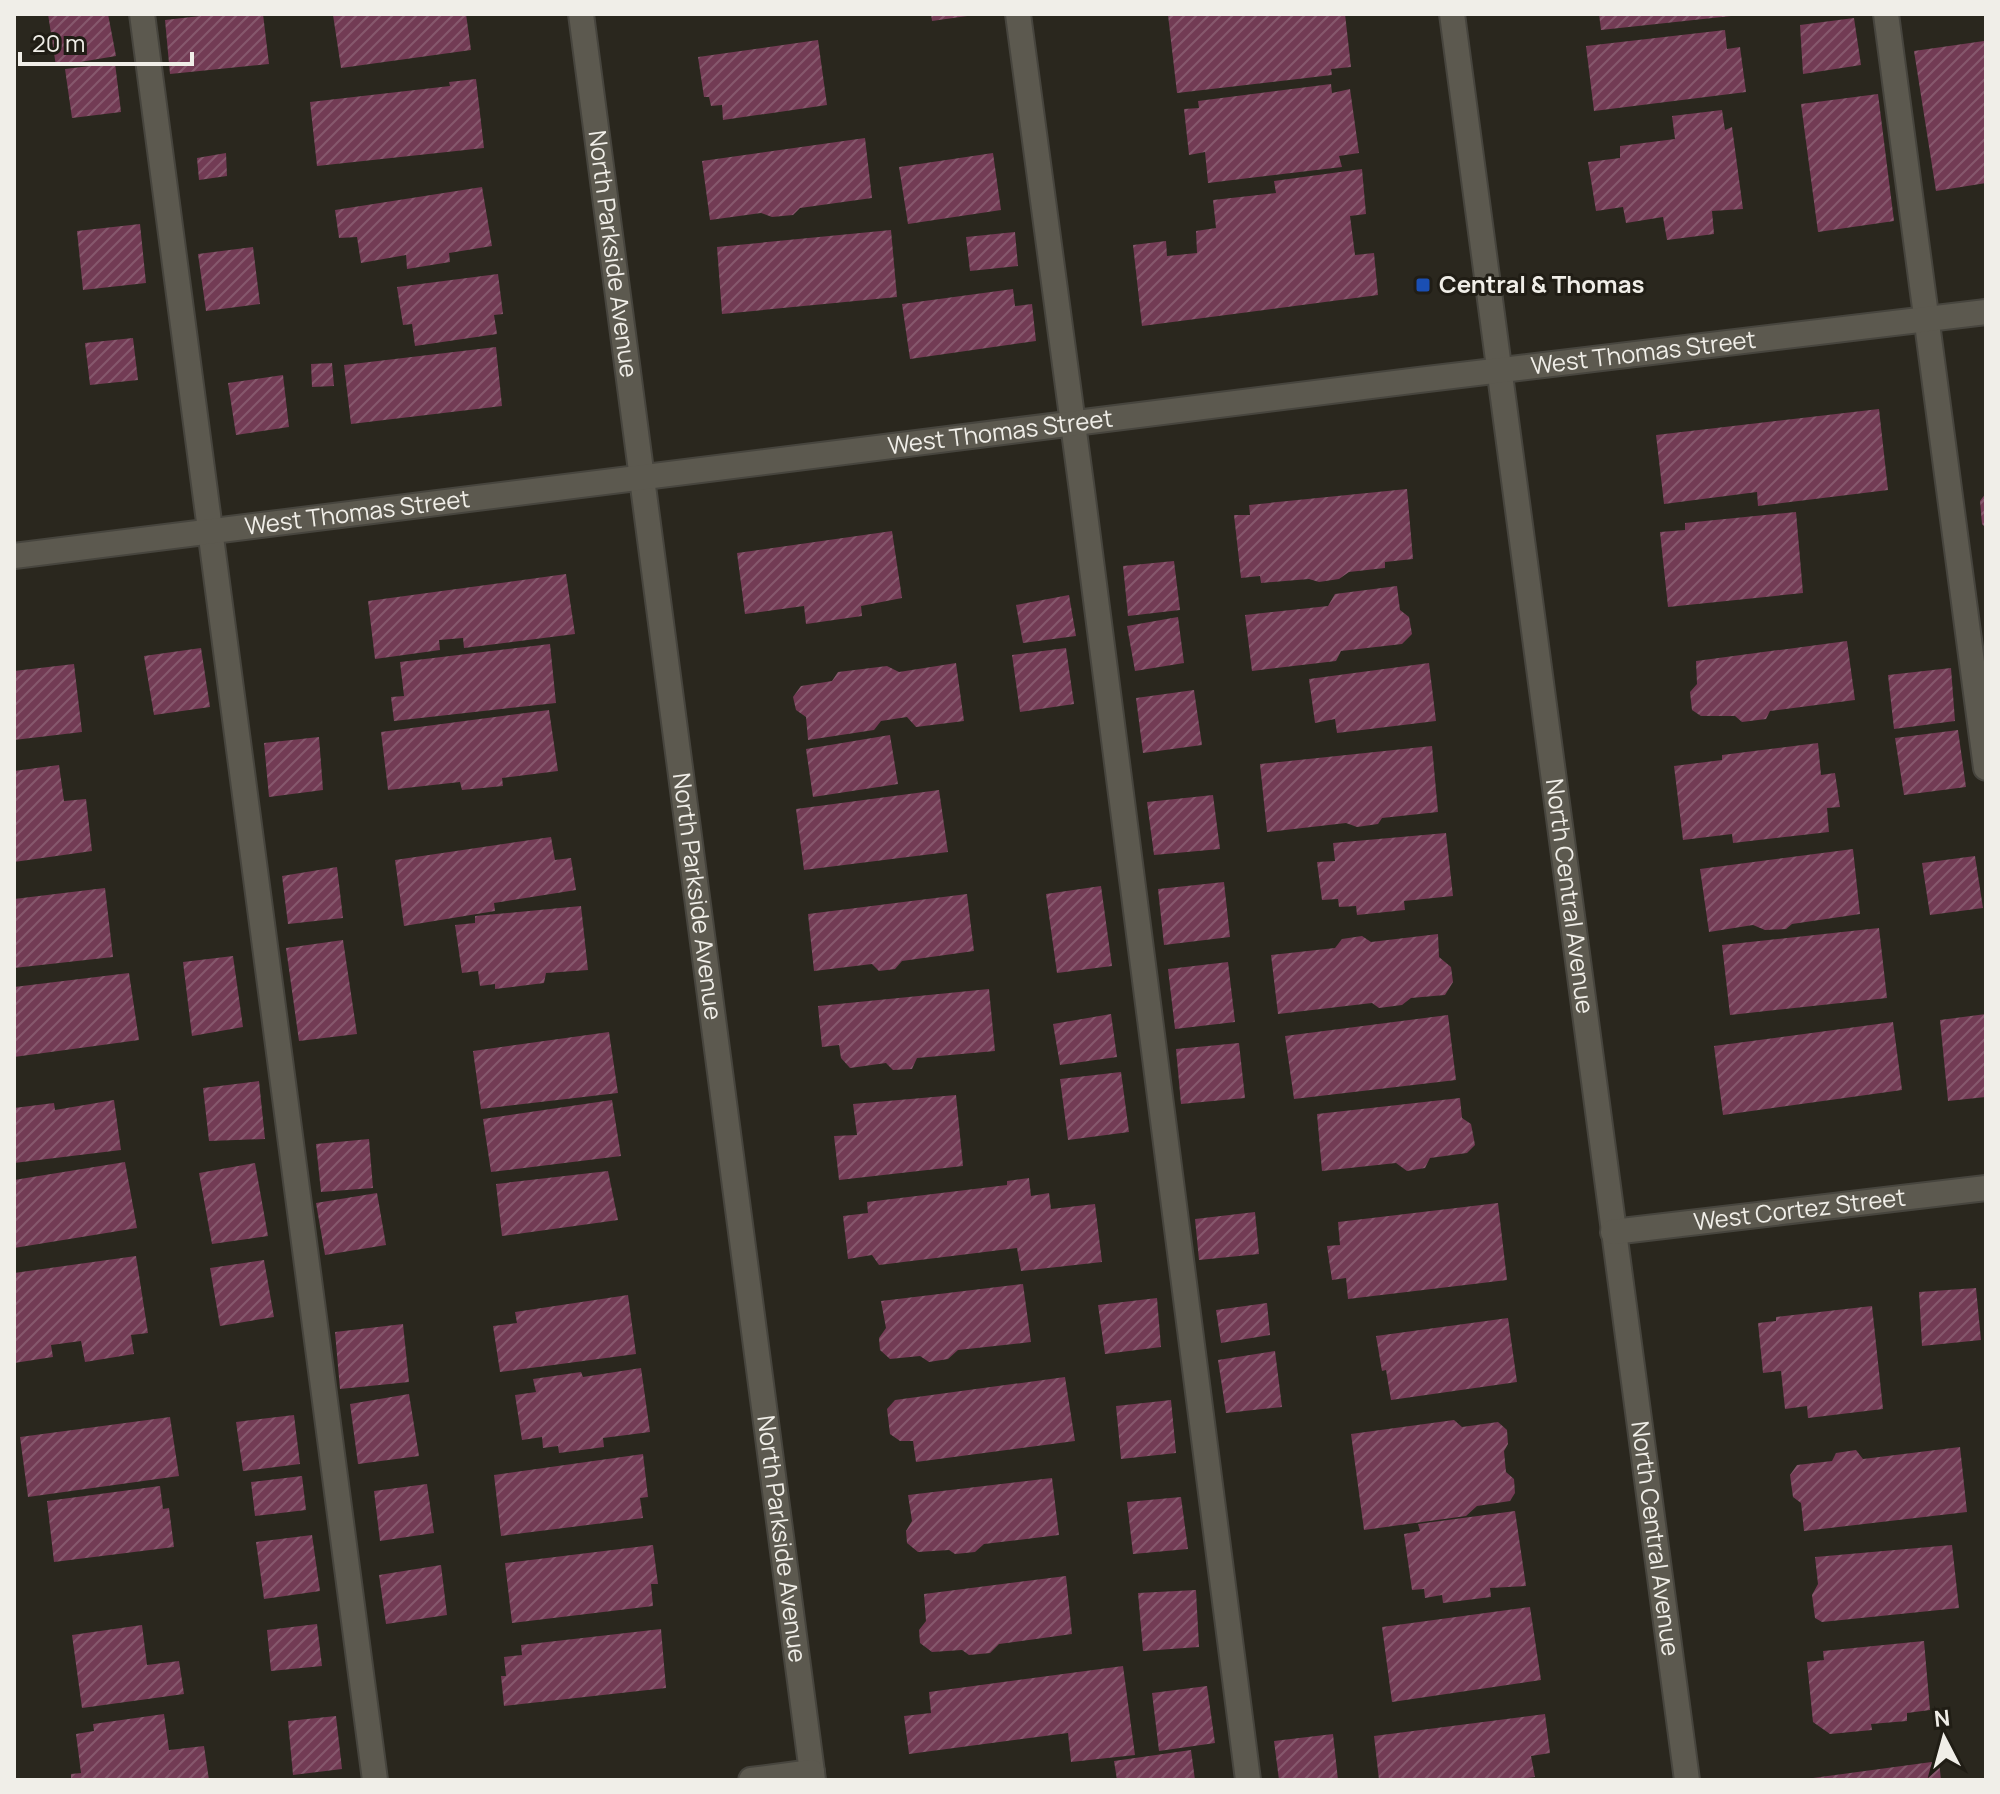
<svg xmlns="http://www.w3.org/2000/svg" width="2000" height="1794" font-family="Manrope,sans-serif">
	<defs>
		<pattern id="building-hatch" width="6" height="6" patternUnits="userSpaceOnUse" patternTransform="scale(2)"><rect width="6" height="6" fill="#723b54"/><path d="M-1 1l2-2M0 6l6-6M5 7l2-2" fill="none" stroke="#86586d"/></pattern>
	</defs>
	<rect width="100%" height="100%" fill="#2a271e"/>
	<path fill="url(#building-hatch)" d="M 48,14 L 108,14 L 116,56 L 56,66 Z
		M 218,14 L 263,14 L 269,64 L 170,74 L 165,20 Z
		M 342,14 L 466,14 L 471,50 L 341,68 L 333,15 Z
		M 931,14 L 967,14 L 967,16 L 932,21 Z
		M 1345,14 L 1351,67 L 1331,69 L 1332,75 L 1177,93 L 1168,15 Z
		M 1599,14 L 1731,14 L 1731,16 L 1601,30 Z
		M 1854,18 L 1861,65 L 1803,74 L 1800,25 Z
		M 1725,30 L 1727,49 L 1740,47 L 1746,92 L 1594,111 L 1586,46 Z
		M 818,40 L 827,105 L 723,120 L 722,105 L 711,106 L 709,97 L 704,97 L 698,57 Z
		M 1984,41 L 1986,56 L 1986,183 L 1936,191 L 1914,51 Z
		M 115,63 L 121,112 L 72,118 L 65,69 Z
		M 476,79 L 484,148 L 317,166 L 310,102 L 450,86 L 449,82 Z
		M 1331,84 L 1332,93 L 1350,89 L 1359,153 L 1339,156 L 1342,167 L 1208,183 L 1205,152 L 1189,155 L 1184,109 L 1199,108 L 1198,101 Z
		M 1878,94 L 1894,221 L 1818,232 L 1801,104 Z
		M 1722,110 L 1725,130 L 1732,127 L 1743,209 L 1712,211 L 1714,234 L 1667,240 L 1663,217 L 1626,223 L 1623,207 L 1596,211 L 1588,162 L 1620,158 L 1620,146 L 1675,139 L 1672,116 Z
		M 865,138 L 872,198 L 800,208 L 793,215 L 772,217 L 761,213 L 710,220 L 702,161 Z
		M 226,153 L 227,176 L 199,180 L 197,158 Z
		M 993,153 L 1001,210 L 908,224 L 899,167 Z
		M 1362,169 L 1366,214 L 1350,216 L 1355,255 L 1374,253 L 1378,295 L 1142,326 L 1133,245 L 1166,241 L 1167,256 L 1197,253 L 1196,231 L 1216,228 L 1213,200 L 1276,193 L 1274,181 Z
		M 482,187 L 492,246 L 449,253 L 450,262 L 407,269 L 406,255 L 361,263 L 357,237 L 339,238 L 335,210 Z
		M 140,224 L 146,283 L 83,290 L 77,231 Z
		M 891,230 L 897,297 L 722,314 L 717,247 Z
		M 1015,232 L 1018,266 L 970,271 L 966,237 Z
		M 253,247 L 260,304 L 206,311 L 198,254 Z
		M 498,274 L 503,314 L 494,315 L 497,334 L 415,346 L 412,324 L 403,325 L 397,287 Z
		M 1013,289 L 1015,306 L 1032,304 L 1036,341 L 910,359 L 902,304 Z
		M 133,338 L 138,380 L 90,385 L 85,343 Z
		M 496,347 L 502,406 L 351,424 L 344,365 Z
		M 332,363 L 334,386 L 312,387 L 311,364 Z
		M 283,375 L 289,427 L 236,435 L 228,383 Z
		M 1879,409 L 1888,490 L 1758,506 L 1757,492 L 1664,504 L 1656,435 Z
		M 1407,489 L 1413,559 L 1385,562 L 1385,568 L 1349,572 L 1339,579 L 1319,582 L 1309,579 L 1261,583 L 1260,576 L 1241,578 L 1234,515 L 1250,515 L 1249,505 Z
		M 1986,493 L 1986,528 L 1982,524 L 1980,501 Z
		M 1796,512 L 1803,593 L 1668,607 L 1660,532 L 1685,530 L 1685,523 Z
		M 892,531 L 902,598 L 861,606 L 862,616 L 806,624 L 804,606 L 745,614 L 737,553 Z
		M 1174,561 L 1180,610 L 1128,616 L 1123,566 Z
		M 566,574 L 575,634 L 464,648 L 463,638 L 439,640 L 440,650 L 375,659 L 368,601 Z
		M 1397,586 L 1400,610 L 1409,617 L 1412,634 L 1402,644 L 1341,651 L 1336,661 L 1252,671 L 1245,615 L 1328,606 L 1335,594 Z
		M 1069,595 L 1076,636 L 1023,643 L 1016,605 Z
		M 1178,617 L 1184,663 L 1135,671 L 1127,626 Z
		M 1847,641 L 1855,700 L 1770,711 L 1766,719 L 1742,722 L 1735,716 L 1701,716 L 1692,710 L 1690,692 L 1697,684 L 1696,661 Z
		M 550,644 L 556,703 L 394,721 L 391,697 L 404,696 L 400,662 Z
		M 201,648 L 210,707 L 154,715 L 144,656 Z
		M 1066,648 L 1074,704 L 1020,712 L 1012,655 Z
		M 956,663 L 964,721 L 916,727 L 907,717 L 881,721 L 874,730 L 808,740 L 806,717 L 796,710 L 793,697 L 801,686 L 832,681 L 838,672 L 887,666 L 899,672 Z
		M 1429,663 L 1436,721 L 1337,733 L 1335,719 L 1315,723 L 1309,679 Z
		M 74,664 L 82,732 L 14,740 L 14,671 Z
		M 1951,668 L 1955,721 L 1894,729 L 1888,675 Z
		M 1194,690 L 1202,745 L 1143,753 L 1136,698 Z
		M 549,710 L 558,771 L 502,778 L 503,786 L 462,790 L 460,782 L 388,790 L 381,732 Z
		M 1958,730 L 1966,787 L 1904,795 L 1895,738 Z
		M 890,735 L 898,784 L 813,797 L 806,749 Z
		M 319,737 L 323,790 L 269,797 L 264,743 Z
		M 1818,743 L 1821,775 L 1835,773 L 1840,807 L 1827,808 L 1829,832 L 1733,843 L 1732,834 L 1683,840 L 1674,766 L 1722,760 L 1722,755 Z
		M 1432,746 L 1438,812 L 1382,818 L 1378,824 L 1357,827 L 1346,823 L 1267,832 L 1260,764 Z
		M 59,765 L 64,801 L 86,799 L 92,851 L 14,862 L 14,771 Z
		M 939,790 L 948,852 L 804,870 L 796,809 Z
		M 1213,795 L 1220,849 L 1154,855 L 1147,802 Z
		M 1446,833 L 1453,896 L 1404,901 L 1405,910 L 1357,915 L 1356,906 L 1339,907 L 1338,899 L 1322,900 L 1317,862 L 1335,861 L 1333,843 Z
		M 551,837 L 555,860 L 571,858 L 576,890 L 494,903 L 495,911 L 404,926 L 395,860 Z
		M 1853,849 L 1860,914 L 1792,924 L 1786,929 L 1765,930 L 1753,925 L 1709,932 L 1700,869 Z
		M 1975,856 L 1983,908 L 1930,915 L 1922,863 Z
		M 337,867 L 343,918 L 288,924 L 282,876 Z
		M 1224,882 L 1230,937 L 1164,945 L 1158,889 Z
		M 1101,886 L 1112,966 L 1057,973 L 1046,894 Z
		M 105,888 L 113,957 L 14,968 L 14,899 Z
		M 967,894 L 974,951 L 902,961 L 895,969 L 879,971 L 872,964 L 814,971 L 808,914 Z
		M 581,906 L 588,970 L 546,973 L 544,983 L 495,989 L 495,984 L 480,986 L 478,971 L 462,973 L 455,925 L 475,923 L 475,916 Z
		M 1879,928 L 1887,998 L 1730,1015 L 1722,945 Z
		M 1438,934 L 1439,957 L 1451,967 L 1453,982 L 1445,995 L 1411,998 L 1402,1005 L 1379,1008 L 1372,1003 L 1278,1014 L 1271,955 L 1335,948 L 1342,939 L 1362,936 L 1371,942 Z
		M 343,940 L 357,1034 L 299,1041 L 286,948 Z
		M 233,956 L 243,1027 L 192,1036 L 183,962 Z
		M 1228,962 L 1235,1022 L 1175,1029 L 1168,969 Z
		M 129,973 L 139,1040 L 14,1057 L 14,987 Z
		M 989,989 L 995,1051 L 917,1058 L 912,1069 L 893,1070 L 886,1063 L 850,1068 L 841,1058 L 839,1045 L 822,1047 L 818,1006 Z
		M 1111,1014 L 1117,1057 L 1060,1065 L 1053,1024 Z
		M 1986,1014 L 1986,1097 L 1948,1101 L 1940,1020 Z
		M 1448,1015 L 1456,1080 L 1294,1099 L 1285,1036 Z
		M 1893,1022 L 1902,1090 L 1723,1115 L 1714,1046 Z
		M 609,1032 L 618,1093 L 481,1109 L 473,1051 Z
		M 1239,1043 L 1245,1098 L 1181,1104 L 1176,1049 Z
		M 1121,1072 L 1129,1132 L 1068,1140 L 1060,1079 Z
		M 259,1081 L 265,1139 L 209,1141 L 203,1088 Z
		M 956,1095 L 963,1166 L 839,1180 L 834,1136 L 857,1135 L 853,1104 Z
		M 1460,1098 L 1462,1118 L 1471,1124 L 1475,1145 L 1467,1153 L 1430,1158 L 1425,1168 L 1407,1171 L 1396,1163 L 1322,1171 L 1317,1114 Z
		M 114,1100 L 121,1150 L 14,1163 L 14,1108 L 54,1103 L 55,1110 Z
		M 612,1100 L 621,1156 L 491,1172 L 483,1119 Z
		M 369,1139 L 373,1188 L 321,1192 L 316,1144 Z
		M 125,1162 L 137,1228 L 14,1248 L 14,1180 Z
		M 255,1163 L 268,1236 L 212,1244 L 199,1173 Z
		M 608,1171 L 618,1220 L 502,1236 L 496,1184 Z
		M 1029,1178 L 1031,1196 L 1049,1193 L 1051,1209 L 1095,1204 L 1102,1262 L 1021,1271 L 1017,1248 L 879,1265 L 872,1255 L 848,1259 L 843,1216 L 868,1213 L 867,1202 L 1007,1185 L 1007,1181 Z
		M 377,1193 L 386,1245 L 325,1255 L 316,1203 Z
		M 1498,1203 L 1507,1280 L 1348,1299 L 1346,1278 L 1332,1280 L 1327,1246 L 1340,1245 L 1338,1222 Z
		M 1255,1212 L 1259,1254 L 1199,1260 L 1195,1219 Z
		M 136,1256 L 148,1333 L 131,1335 L 134,1354 L 85,1362 L 81,1341 L 51,1345 L 53,1357 L 14,1363 L 14,1273 Z
		M 264,1260 L 274,1317 L 220,1326 L 210,1268 Z
		M 1023,1284 L 1031,1342 L 958,1350 L 948,1359 L 929,1362 L 920,1356 L 890,1359 L 880,1350 L 879,1338 L 886,1328 L 881,1301 Z
		M 1976,1288 L 1981,1340 L 1922,1346 L 1919,1292 Z
		M 628,1295 L 636,1354 L 500,1372 L 493,1326 L 517,1323 L 515,1312 Z
		M 1157,1298 L 1161,1347 L 1105,1354 L 1098,1305 Z
		M 1267,1303 L 1270,1335 L 1221,1343 L 1216,1310 Z
		M 1872,1306 L 1883,1409 L 1808,1418 L 1807,1406 L 1785,1409 L 1781,1371 L 1763,1373 L 1758,1323 L 1776,1321 L 1776,1317 Z
		M 1508,1318 L 1517,1382 L 1391,1400 L 1386,1370 L 1382,1371 L 1376,1336 Z
		M 403,1324 L 409,1382 L 340,1389 L 335,1332 Z
		M 1275,1351 L 1282,1407 L 1226,1413 L 1218,1360 Z
		M 641,1368 L 650,1432 L 603,1438 L 604,1447 L 559,1453 L 558,1446 L 543,1448 L 542,1437 L 522,1440 L 515,1395 L 536,1392 L 533,1379 L 581,1372 L 583,1377 Z
		M 1065,1377 L 1075,1441 L 916,1462 L 913,1441 L 900,1441 L 890,1434 L 887,1409 L 895,1400 Z
		M 409,1394 L 419,1456 L 358,1464 L 350,1404 Z
		M 1171,1400 L 1176,1453 L 1121,1459 L 1116,1406 Z
		M 294,1415 L 300,1464 L 243,1471 L 236,1422 Z
		M 170,1417 L 179,1476 L 28,1497 L 20,1437 Z
		M 1454,1420 L 1462,1427 L 1498,1422 L 1507,1430 L 1508,1444 L 1504,1451 L 1506,1472 L 1514,1479 L 1515,1493 L 1510,1501 L 1477,1506 L 1466,1516 L 1364,1530 L 1351,1434 Z
		M 1960,1447 L 1967,1512 L 1804,1531 L 1801,1503 L 1793,1497 L 1790,1475 L 1797,1465 L 1832,1461 L 1836,1453 L 1856,1450 L 1863,1459 Z
		M 643,1454 L 648,1497 L 640,1498 L 643,1518 L 501,1536 L 494,1475 Z
		M 302,1476 L 306,1510 L 255,1516 L 251,1482 Z
		M 1052,1478 L 1059,1535 L 984,1544 L 975,1552 L 955,1554 L 949,1550 L 918,1552 L 907,1543 L 906,1531 L 912,1521 L 908,1495 Z
		M 427,1484 L 434,1533 L 380,1541 L 374,1491 Z
		M 160,1486 L 163,1509 L 169,1508 L 174,1547 L 54,1562 L 47,1501 Z
		M 1181,1497 L 1188,1549 L 1133,1554 L 1127,1502 Z
		M 1515,1511 L 1526,1586 L 1490,1588 L 1491,1597 L 1443,1603 L 1442,1595 L 1425,1598 L 1424,1589 L 1412,1590 L 1404,1534 L 1420,1531 L 1418,1524 Z
		M 312,1535 L 320,1591 L 264,1599 L 256,1542 Z
		M 653,1545 L 658,1584 L 651,1584 L 653,1606 L 512,1623 L 505,1563 Z
		M 1952,1545 L 1959,1608 L 1822,1622 L 1815,1618 L 1812,1595 L 1818,1584 L 1815,1557 Z
		M 441,1565 L 447,1615 L 386,1624 L 379,1575 Z
		M 1066,1576 L 1072,1634 L 999,1644 L 990,1653 L 969,1655 L 962,1650 L 932,1652 L 920,1643 L 919,1630 L 926,1621 L 924,1594 Z
		M 1196,1590 L 1199,1647 L 1143,1651 L 1138,1593 Z
		M 1530,1607 L 1541,1680 L 1392,1702 L 1382,1627 Z
		M 317,1624 L 322,1666 L 271,1671 L 267,1630 Z
		M 142,1625 L 147,1665 L 179,1661 L 184,1694 L 82,1708 L 72,1635 Z
		M 661,1629 L 666,1688 L 504,1706 L 501,1676 L 506,1676 L 504,1657 L 522,1655 L 521,1645 Z
		M 1924,1641 L 1930,1710 L 1907,1713 L 1907,1721 L 1871,1724 L 1872,1730 L 1830,1734 L 1813,1722 L 1807,1662 L 1824,1660 L 1823,1651 Z
		M 1123,1666 L 1135,1755 L 1071,1762 L 1068,1733 L 909,1754 L 904,1716 L 931,1713 L 929,1692 Z
		M 1207,1686 L 1215,1743 L 1159,1751 L 1152,1693 Z
		M 164,1714 L 169,1750 L 204,1746 L 209,1780 L 71,1780 L 71,1774 L 81,1773 L 76,1734 L 94,1731 L 93,1724 Z
		M 1545,1714 L 1550,1753 L 1531,1756 L 1535,1777 L 1512,1780 L 1379,1780 L 1374,1736 Z
		M 336,1716 L 342,1769 L 293,1775 L 288,1721 Z
		M 1333,1734 L 1338,1780 L 1279,1780 L 1274,1741 Z
		M 1191,1750 L 1195,1780 L 1117,1780 L 1114,1761 Z
		M 1939,1761 L 1941,1780 L 1813,1780 L 1813,1778 Z"/>
	<g fill="none" stroke-linecap="round" stroke-linejoin="round">
		<g stroke="#47453e" stroke-width="28">
			<g id="minor">
				<path d="M 142,14 L 375,1780"/>
				<path id="s1" d="M 581,14 L 813,1780"/>
				<path d="M 1018,14 L 1082,491 L 1248,1780"/>
				<path id="s2" d="M 1452,14 L 1687,1780"/>
				<path d="M 1886,14 L 1986,768"/>
				<path id="s3" d="M 14,556 L 1419,380 L 1986,312"/>
				<path id="s4" d="M 1613,1232 L 1986,1188"/>
				<path d="M 751,1780 L 812,1772"/>
			</g>
		</g>
		<use href="#minor" stroke="#5c594f" stroke-width="24"/>
	</g>
	<rect fill="#1a4fb4" stroke="#201d15" stroke-width="3" x="1415" y="277" width="16" height="16" rx="4"/>
	<g text-anchor="middle" stroke-width="6" stroke-linejoin="round" paint-order="stroke">
		<g font-size="24" fill="#f0eee8" stroke="#201d15">
			<text dy="8" stroke="none"><textPath href="#s1" startOffset="242">North Parkside Avenue</textPath></text>
			<text dy="8" stroke="none"><textPath href="#s3" startOffset="1642">West Thomas Street</textPath></text>
			<text dy="8" stroke="none"><textPath href="#s3" startOffset="994">West Thomas Street</textPath></text>
			<text dy="8" stroke="none"><textPath href="#s3" startOffset="346">West Thomas Street</textPath></text>
			<text dy="8" stroke="none"><textPath href="#s1" startOffset="890">North Parkside Avenue</textPath></text>
			<text dy="8" stroke="none"><textPath href="#s2" startOffset="890">North Central Avenue</textPath></text>
			<text dy="8" stroke="none"><textPath href="#s4" startOffset="188">West Cortez Street</textPath></text>
			<text dy="8" stroke="none"><textPath href="#s1" startOffset="1538">North Parkside Avenue</textPath></text>
			<text dy="8" stroke="none"><textPath href="#s2" startOffset="1538">North Central Avenue</textPath></text>
		</g>
		<g font-size="24" font-weight="bold" fill="#f0eee8" stroke="#201d15" text-anchor="start">
			<text x="1439" y="293">Central &amp; Thomas</text>
		</g>
	</g>
	<rect width="2000" height="1794" fill="none" stroke="#f0eee8" stroke-width="32"/>
	<g transform="translate(1944 1738) rotate(354)" stroke="#201d15" stroke-width="6" paint-order="stroke">
	<path d="M0-6L14 30L0 20L-14 30Z" fill="#f0eee8"/>
	<text y="-12" font-size="22" font-weight="bold" text-anchor="middle" fill="#f0eee8">N</text>
	</g>
	<path d="M20 52v12h172v-12" fill="none" stroke="#f0eee8" stroke-width="4"/>
	<text x="32" y="52" font-size="24" fill="#f0eee8" stroke="#201d15" stroke-width="6" paint-order="stroke">20 m</text>
</svg>
